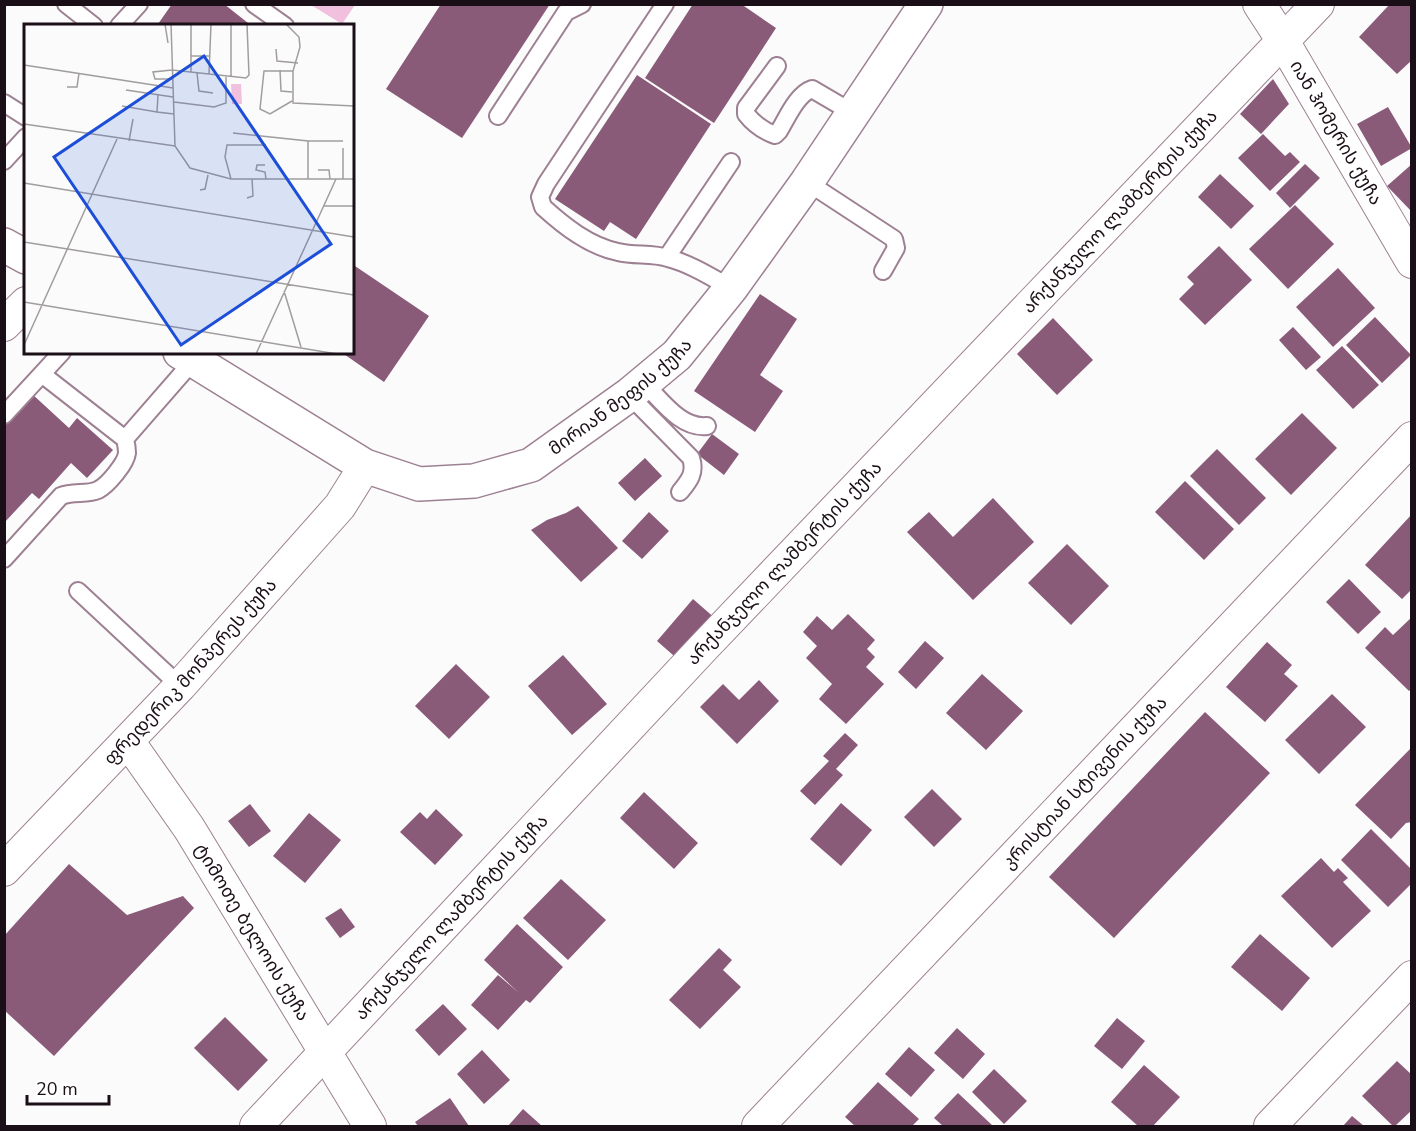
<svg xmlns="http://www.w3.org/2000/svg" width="1416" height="1131" font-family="'Nunito Sans','Noto Sans Georgian',sans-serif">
	<rect width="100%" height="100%" fill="#fbfbfb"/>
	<path fill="#f1c0df" d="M 311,5 L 355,4 L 355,5 L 342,24 Z"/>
	<path fill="#8a5a79" d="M 172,4 L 224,4 L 248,23 L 246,26 L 160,26 L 158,24 Z
		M 441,4 L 550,4 L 462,138 L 386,89 Z
		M 693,4 L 741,4 L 776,28 L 714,123 L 645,78 Z
		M 1390,4 L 1412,4 L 1412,60 L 1397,74 L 1359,37 Z
		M 637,75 L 711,124 L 636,239 L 610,222 L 604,231 L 555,199 Z
		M 1273,79 L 1289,104 L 1261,134 L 1240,114 Z
		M 1388,107 L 1412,148 L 1381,166 L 1357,124 Z
		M 1263,134 L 1285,156 L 1290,152 L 1300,162 L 1270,191 L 1238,158 Z
		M 1305,164 L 1320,178 L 1290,208 L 1276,193 Z
		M 1412,164 L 1412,212 L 1387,186 Z
		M 1220,174 L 1254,206 L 1231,229 L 1198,197 Z
		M 1295,205 L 1334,244 L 1288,289 L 1249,249 Z
		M 1219,246 L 1252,280 L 1205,325 L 1179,299 L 1194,284 L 1187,277 Z
		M 352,264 L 429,316 L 384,382 L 341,352 L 352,352 Z
		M 1338,268 L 1375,308 L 1333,347 L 1296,307 Z
		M 760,294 L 797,319 L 760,375 L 783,391 L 755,432 L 694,391 Z
		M 1375,317 L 1411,355 L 1382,383 L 1346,345 Z
		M 1053,318 L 1093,360 L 1057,395 L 1017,354 Z
		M 1293,327 L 1321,357 L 1306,370 L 1279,340 Z
		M 1342,346 L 1379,385 L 1353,409 L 1316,370 Z
		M 31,393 L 69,428 L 77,418 L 113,450 L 87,478 L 71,463 L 39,499 L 32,493 L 4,523 L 4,422 Z
		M 1302,413 L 1337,448 L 1291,495 L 1255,459 Z
		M 712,434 L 739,454 L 724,475 L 697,454 Z
		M 1217,449 L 1266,498 L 1239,525 L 1190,476 Z
		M 645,458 L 662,476 L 635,501 L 618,483 Z
		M 1185,481 L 1234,529 L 1204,560 L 1155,512 Z
		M 993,498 L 1034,542 L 973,600 L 907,532 L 929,512 L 953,537 Z
		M 578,506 L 618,548 L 581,582 L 531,530 L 547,520 L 566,513 Z
		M 649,512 L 669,531 L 642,559 L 622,541 Z
		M 1412,514 L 1412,589 L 1402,599 L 1365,565 Z
		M 1067,544 L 1109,586 L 1071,625 L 1028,583 Z
		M 1349,579 L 1381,612 L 1358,634 L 1326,602 Z
		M 693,599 L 717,620 L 681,662 L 657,641 Z
		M 848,614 L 875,640 L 867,649 L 875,657 L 866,667 L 884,684 L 846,724 L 819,699 L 832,684 L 806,658 L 817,646 L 803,632 L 817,616 L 832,630 Z
		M 1412,617 L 1412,688 L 1409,691 L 1365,648 L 1385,627 L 1393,635 Z
		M 925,641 L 944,658 L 916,689 L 898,672 Z
		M 1267,642 L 1292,665 L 1284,674 L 1298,686 L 1265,722 L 1226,687 Z
		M 563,655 L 607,704 L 572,735 L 528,686 Z
		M 456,664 L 490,697 L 449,739 L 415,706 Z
		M 982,674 L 1023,711 L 986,750 L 946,713 Z
		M 759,680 L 779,701 L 737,744 L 700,707 L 723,684 L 739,700 Z
		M 1332,694 L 1366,727 L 1319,774 L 1285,740 Z
		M 1205,712 L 1270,773 L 1114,938 L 1049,877 Z
		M 845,733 L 858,745 L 836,769 L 843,775 L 815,805 L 800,791 L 829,761 L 823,756 Z
		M 1412,747 L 1412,822 L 1406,823 L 1391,839 L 1355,805 Z
		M 932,789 L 962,819 L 934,847 L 904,817 Z
		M 644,792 L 698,843 L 674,869 L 620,818 Z
		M 841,803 L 872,830 L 841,866 L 810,839 Z
		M 250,804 L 271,831 L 249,847 L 228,821 Z
		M 436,809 L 463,835 L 435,865 L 400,832 L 420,812 L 427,819 Z
		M 309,813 L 341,840 L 305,883 L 273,856 Z
		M 1371,829 L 1412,870 L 1412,883 L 1388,907 L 1341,860 Z
		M 1321,858 L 1334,872 L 1338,868 L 1348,878 L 1343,882 L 1371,911 L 1332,948 L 1281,896 Z
		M 69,864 L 127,915 L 183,896 L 194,908 L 54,1056 L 4,1010 L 4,936 Z
		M 561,879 L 606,920 L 568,960 L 523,918 Z
		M 341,908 L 355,927 L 340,938 L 325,918 Z
		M 517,924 L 563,967 L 530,1003 L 526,1000 L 498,1030 L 471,1005 L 498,975 L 519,993 L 484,960 Z
		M 1260,934 L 1310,978 L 1282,1011 L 1231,967 Z
		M 719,948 L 732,960 L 723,970 L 741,987 L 700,1029 L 669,1000 Z
		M 443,1004 L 467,1029 L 439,1056 L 415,1030 Z
		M 225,1017 L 268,1060 L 238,1091 L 194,1048 Z
		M 1117,1018 L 1145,1041 L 1122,1069 L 1094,1046 Z
		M 957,1028 L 985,1054 L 963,1079 L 934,1053 Z
		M 909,1047 L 935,1070 L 911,1097 L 885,1074 Z
		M 482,1050 L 510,1080 L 484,1104 L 457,1074 Z
		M 1397,1061 L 1412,1075 L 1412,1110 L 1395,1126 L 1393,1126 L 1362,1096 Z
		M 1144,1065 L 1180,1097 L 1153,1126 L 1138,1126 L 1111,1102 Z
		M 994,1069 L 1027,1101 L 1004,1124 L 972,1092 Z
		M 878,1082 L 919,1119 L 912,1126 L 855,1126 L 845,1117 Z
		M 958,1093 L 993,1126 L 943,1126 L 934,1118 Z
		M 450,1098 L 469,1126 L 418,1126 L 415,1122 Z
		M 523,1109 L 542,1126 L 508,1126 Z
		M 1352,1116 L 1364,1126 L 1343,1126 Z"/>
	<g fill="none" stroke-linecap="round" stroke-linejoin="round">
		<g stroke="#9e8093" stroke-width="20">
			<path id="service" d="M 66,4 L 94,26
				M 254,4 L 285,26
				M 665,4 L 546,184 L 540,197 L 543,207 C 564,226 589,246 618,252 C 634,256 652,253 668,258 C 691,264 711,277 731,288
				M 119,26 L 139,4
				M 777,66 L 746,108 L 746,114 C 753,123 764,131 775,135 L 779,131 C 787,118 797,94 812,89 L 853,113
				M 4,103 L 26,117
				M 498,116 L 566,12 L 582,4
				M 4,161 L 26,137
				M 807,182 L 894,239 L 896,248 L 883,271
				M 667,257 L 731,162
				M 43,375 L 125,439 L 193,361
				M 644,383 C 661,400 681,429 707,426
				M 629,395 L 691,458 C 696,473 689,481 680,492
				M 4,415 L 62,352
				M 4,559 L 61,496 C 73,491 87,495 98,490 C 108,485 126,463 127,453 C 127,448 126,443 125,439
				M 78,591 L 180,686"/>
		</g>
		<g stroke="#9e8093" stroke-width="34">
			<g id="minor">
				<path id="s1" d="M 1259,4 L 1283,41 L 1412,262"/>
				<path d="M 4,325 L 26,303"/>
				<path id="s2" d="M 128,741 L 189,828 L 370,1126"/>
				<path id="s3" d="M 4,870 L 180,686 L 340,506 L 365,466"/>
				<path id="s4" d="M 256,1126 L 703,648 L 1318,4"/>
				<path id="s5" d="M 758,1126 L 1412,438"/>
				<path d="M 1270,1126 L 1412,977"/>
			</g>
		</g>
		<g stroke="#9e8093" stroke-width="36">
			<g id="tertiary">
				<path d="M 4,245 L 26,257"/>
				<path id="s6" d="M 180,352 L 365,466 L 419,484 L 474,481 L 531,465 L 629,395 L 677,355 L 731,288 L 807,182 L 926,4"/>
			</g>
		</g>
		<use href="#service" stroke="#fff" stroke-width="16"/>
		<use href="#minor" stroke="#fff" stroke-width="32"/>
		<use href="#tertiary" stroke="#fff" stroke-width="33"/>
	</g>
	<g text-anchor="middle" stroke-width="6" stroke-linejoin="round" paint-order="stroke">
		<g font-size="18" fill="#1a0f16" stroke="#fff">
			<text dy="6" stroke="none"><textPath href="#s1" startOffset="150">იან ჰომერის ქუჩა</textPath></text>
			<text dy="6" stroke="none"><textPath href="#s4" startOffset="1258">არქანჯელო ლამბერტის ქუჩა</textPath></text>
			<text dy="6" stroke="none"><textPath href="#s6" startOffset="501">მირიან მეფის ქუჩა</textPath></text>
			<text dy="6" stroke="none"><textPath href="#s4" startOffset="772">არქანჯელო ლამბერტის ქუჩა</textPath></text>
			<text dy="6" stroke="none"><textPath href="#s3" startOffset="272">ფრედერიკ მონპერეს ქუჩა</textPath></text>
			<text dy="6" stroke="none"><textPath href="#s5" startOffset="474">კრისტიან სტივენის ქუჩა</textPath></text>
			<text dy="6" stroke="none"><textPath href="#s4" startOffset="286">არქანჯელო ლამბერტის ქუჩა</textPath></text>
			<text dy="6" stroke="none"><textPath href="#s2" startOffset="228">ტიმოთე ბელოის ქუჩა</textPath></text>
		</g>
	</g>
	<g transform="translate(24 24)">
		<rect width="330" height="330" fill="#fbfbfb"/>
		<path d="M 207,60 L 217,60 L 218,80 L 208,80 Z" fill="#f1c0df"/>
		<path fill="none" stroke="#a19d9f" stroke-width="1.5" d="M 141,0 L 144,19M 147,0 L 151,122 L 166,144 L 207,155 L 330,155M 167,0 L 167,48M 262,0 L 275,13 L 276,23 L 269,47 L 269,79 L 330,82M 252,25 L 253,37 L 274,39M 167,32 L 186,32M 0,41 L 149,64M 256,46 L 257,67 L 268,68M 173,49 L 175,67 L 189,69M 185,50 L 187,0M 207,53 L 207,0M 148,55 L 131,55 L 129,48 L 148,46 L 222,54 L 225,51 L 223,0M 43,63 L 53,63 L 55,49M 102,66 L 149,73M 134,71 L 133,88 L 150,90M 268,77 L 246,90 L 236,85 L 240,47 L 269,47M 150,78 L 190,83 L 202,79 L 202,53M 98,82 L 133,88M 0,100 L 151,122M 209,109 L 284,117 L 284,155M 105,117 L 109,95M 284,117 L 319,117M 319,124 L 319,155M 241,141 L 233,141 L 232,146 L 241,148 L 242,155M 294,146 L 305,146 L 306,155M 207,155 L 201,133 L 203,121 L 242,121M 0,159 L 330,213M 176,166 L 181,165 L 184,151M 223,174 L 229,172 L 228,155M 300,182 L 330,182M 0,218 L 330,271M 260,267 L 277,323M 0,278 L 313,330M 0,321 L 93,115M 232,330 L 312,155"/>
		<path fill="#1d4ed8" fill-opacity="0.15" stroke="#1d4ed8" stroke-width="3" d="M 180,32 L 307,220 L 157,321 L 30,133 Z"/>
		<rect width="330" height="330" fill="none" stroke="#1a0f16" stroke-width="3"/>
	</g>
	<rect width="1416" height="1131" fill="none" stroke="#1a0f16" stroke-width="12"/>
	<path d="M27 1095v9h82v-9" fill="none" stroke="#1a0f16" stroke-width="3"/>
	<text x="36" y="1095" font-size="18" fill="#1a0f16" stroke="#ffffff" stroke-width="4.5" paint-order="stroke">20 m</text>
</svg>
